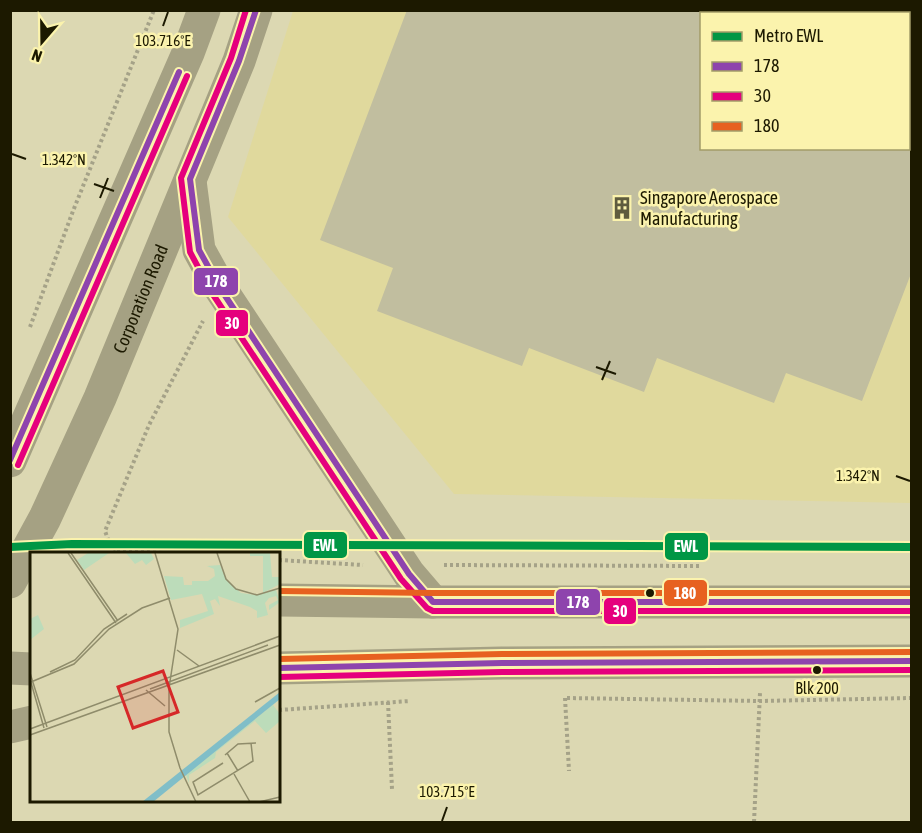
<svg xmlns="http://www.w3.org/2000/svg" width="922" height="833" font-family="'Asap Condensed',sans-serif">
	<rect width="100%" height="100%" fill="#dcd8b2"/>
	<path fill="#e0d99d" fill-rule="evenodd" d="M 293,11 L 911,11 L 911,503 L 454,494 L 228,217 ZM 702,14 L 908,14 L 908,148 L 702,148 Z"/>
	<path fill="#c1be9f" d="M 407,10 L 702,10 L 702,148 L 912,148 L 912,271 L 862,401 L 786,373 L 774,403 L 657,358 L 644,392 L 529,348 L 522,366 L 377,311 L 393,268 L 320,240 Z"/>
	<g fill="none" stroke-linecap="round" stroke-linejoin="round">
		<path stroke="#a5a288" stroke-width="4" stroke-dasharray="3 3" stroke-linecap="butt" d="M 30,327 L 73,211 L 154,10
			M 116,550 L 109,542 L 105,531 L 149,425 L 203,321
			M 113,554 L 116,550 L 177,554
			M 279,560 L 363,565
			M 444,565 L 701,566
			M 565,698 L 569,771
			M 567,698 L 760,701 L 912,698
			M 388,702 L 392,789
			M 279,710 L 410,701
			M 754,822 L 760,693"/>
		<g stroke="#a5a183" stroke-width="33">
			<path d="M 190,181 L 199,250 L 220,288 L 409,574 L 433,602"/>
			<path d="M 10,461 L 188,53 L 204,10"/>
			<path id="s1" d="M 10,582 L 45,518 L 100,398 L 239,61 L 256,10"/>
			<path d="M 279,600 L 433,602 L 912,602"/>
			<path d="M 10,668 L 32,669"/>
			<path d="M 279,668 L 502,663 L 912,661"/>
			<path d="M 10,727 L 32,722"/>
		</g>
		<g stroke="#fbf3ad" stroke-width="10">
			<path id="bus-1" d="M 256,10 L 239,61 L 190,179 L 199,250 L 220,288 L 409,574 L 433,602 L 912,602
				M 10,460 L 179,72
				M 279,668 L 502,663 L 912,661"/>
		</g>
		<g stroke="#fbf3ad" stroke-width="10">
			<path id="bus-2" d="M 246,10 L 231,58 L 181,178 L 190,252 L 212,293 L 401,579 L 427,608 L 433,611 L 912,611
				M 18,465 L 187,76
				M 279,677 L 502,672 L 912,670"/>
		</g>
		<g stroke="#fbf3ad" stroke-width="10">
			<path id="bus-3" d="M 279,591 L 433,593 L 912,593
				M 279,659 L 502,654 L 912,652"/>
		</g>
		<use href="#bus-1" stroke="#8e44ad" stroke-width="6"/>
		<use href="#bus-2" stroke="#e5007d" stroke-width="6"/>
		<use href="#bus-3" stroke="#e76120" stroke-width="6"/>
		<g stroke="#fbf3ad" stroke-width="12">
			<path id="metro-1" d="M 10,547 L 72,544 L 912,547"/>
		</g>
		<use href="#metro-1" stroke="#009645" stroke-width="8"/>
	</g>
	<path fill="none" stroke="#1c1900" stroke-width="2" d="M 163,26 L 168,12M 12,154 L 26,159M 94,184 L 114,191M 100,198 L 108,178M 596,367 L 616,374M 602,380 L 610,361M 896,476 L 910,481M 442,821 L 447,807"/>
	<defs>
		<g id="building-bare" transform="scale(1.8)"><path d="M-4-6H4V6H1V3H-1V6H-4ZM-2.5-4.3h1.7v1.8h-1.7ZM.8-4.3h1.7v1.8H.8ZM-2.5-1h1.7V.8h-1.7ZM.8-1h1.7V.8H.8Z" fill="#5f5c3e" stroke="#fbf3ad" stroke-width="2.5" paint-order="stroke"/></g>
	</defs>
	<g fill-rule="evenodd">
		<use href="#building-bare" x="622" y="208"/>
	</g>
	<g fill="#1c1900" stroke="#fbf3ad" stroke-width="2">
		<circle cx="650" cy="593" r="5"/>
		<circle cx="817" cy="670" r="5"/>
	</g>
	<g text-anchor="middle" stroke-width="5" stroke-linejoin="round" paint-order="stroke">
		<g font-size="16" fill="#1c1900" stroke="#fbf3ad">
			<text x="817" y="694">Blk 200</text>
		</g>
		<g font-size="18" fill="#1c1900" stroke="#fbf3ad" text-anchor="start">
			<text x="640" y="204">Singapore Aerospace<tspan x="640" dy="21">Manufacturing</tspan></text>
		</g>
		<g font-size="18" fill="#1c1900" stroke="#fbf3ad">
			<text dy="6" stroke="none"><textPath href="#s1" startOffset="312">Corporation Road</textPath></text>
		</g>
	</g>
	<g transform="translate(30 552)">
		<rect width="250" height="250" fill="#dcd8b2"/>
		<path d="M 58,1 L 79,1 L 54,18 L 47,8 ZM 96,1 L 121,1 L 124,7 L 116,13 L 112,8 L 105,12 ZM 220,1 L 240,1 L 242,25 L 250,25 L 250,32 L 233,41 L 233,4 L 220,4 ZM 190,13 L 196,27 L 211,41 L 226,43 L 246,38 L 250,50 L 239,58 L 239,53 L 248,48 L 246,44 L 239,46 L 235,51 L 238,63 L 227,66 L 227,59 L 220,55 L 188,44 L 190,54 L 185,47 L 180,49 L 184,62 L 150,76 L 150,68 L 178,59 L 172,42 L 141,48 L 134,24 L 153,25 L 154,33 L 162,33 L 162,29 L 178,29 L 185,24 L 184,17 L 177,14 ZM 8,63 L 14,77 L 0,88 L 0,67 ZM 250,147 L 243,153 L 250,162 L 250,169 L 236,181 L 225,169 L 186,200 L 185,206 L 159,223 L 159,231 L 156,223 Z" fill="#bcdcba"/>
		<path d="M 250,140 L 250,147 L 123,250 L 112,250 Z" fill="#80bec8"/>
		<path fill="none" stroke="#8f8c6b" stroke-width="1.5" d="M 38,1 L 86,71M 41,1 L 88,69M 125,1 L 148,77 L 139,136 L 139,180 L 150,216 L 166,250M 187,1 L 196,27 L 206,37 L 227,43 L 250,36M 147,98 L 169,114M 20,120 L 45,108 L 74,77 L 97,62M 0,121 L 17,175M 0,127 L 14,176M 1,130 L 44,112 L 79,77 L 112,56 L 140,46M 120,137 L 238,93M 116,138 L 135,154M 225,150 L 250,136M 0,177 L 250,84M 0,183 L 250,93M 197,201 L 208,219M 195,203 L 208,192 L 226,191M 193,211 L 163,230 L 168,243 L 223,209 L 221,191M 204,222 L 220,250M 229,250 L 250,245"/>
		<path fill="#d62828" fill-opacity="0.15" stroke="#d62828" stroke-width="3" d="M 133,119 L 148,160 L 103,176 L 88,135 Z"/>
		<rect width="250" height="250" fill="none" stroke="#1c1900" stroke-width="3"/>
	</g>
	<g font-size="15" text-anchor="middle" fill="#1c1900" stroke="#fbf3ad" stroke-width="5" stroke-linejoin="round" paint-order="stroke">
		<text x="163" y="46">103.716°E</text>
		<text x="64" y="165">1.342°N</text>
		<text x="858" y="481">1.342°N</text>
		<text x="447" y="797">103.715°E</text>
	</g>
	<g stroke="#fbf3ad" stroke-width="2">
		<rect x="193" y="267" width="46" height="29" rx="6" fill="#8e44ad"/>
		<rect x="215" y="309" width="34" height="28" rx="6" fill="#e5007d"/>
		<rect x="303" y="531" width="45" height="28" rx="6" fill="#009645"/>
		<rect x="664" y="532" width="45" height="29" rx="6" fill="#009645"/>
		<rect x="663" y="579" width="45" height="28" rx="6" fill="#e76120"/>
		<rect x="555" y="588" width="46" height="28" rx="6" fill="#8e44ad"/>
		<rect x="603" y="597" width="34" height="28" rx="6" fill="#e5007d"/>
	</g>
	<g font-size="16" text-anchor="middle" font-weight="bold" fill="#fff">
		<text x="216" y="287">178</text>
		<text x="232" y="329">30</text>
		<text x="325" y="551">EWL</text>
		<text x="686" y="552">EWL</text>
		<text x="685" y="599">180</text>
		<text x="578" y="608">178</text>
		<text x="620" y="617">30</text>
	</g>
	<rect width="922" height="833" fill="none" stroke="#1c1900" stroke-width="24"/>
	<rect x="700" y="12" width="210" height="138" fill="#fbf3ad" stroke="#a29c68" stroke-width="1.5"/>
	<rect x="712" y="32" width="30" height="9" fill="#009645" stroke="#a29c68" stroke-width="1.5"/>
	<text x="754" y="42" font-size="18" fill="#1c1900">Metro EWL</text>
	<rect x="712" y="62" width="30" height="9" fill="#8e44ad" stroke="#a29c68" stroke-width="1.5"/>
	<text x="754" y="72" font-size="18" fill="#1c1900">178</text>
	<rect x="712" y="92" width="30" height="9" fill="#e5007d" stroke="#a29c68" stroke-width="1.5"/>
	<text x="754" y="102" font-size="18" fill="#1c1900">30</text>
	<rect x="712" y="122" width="30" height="9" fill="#e76120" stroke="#a29c68" stroke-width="1.5"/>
	<text x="754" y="132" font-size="18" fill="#1c1900">180</text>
	<g transform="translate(42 42) rotate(200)" stroke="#fbf3ad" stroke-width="4.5" paint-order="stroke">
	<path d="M0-4.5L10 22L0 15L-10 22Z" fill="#1c1900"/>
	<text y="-9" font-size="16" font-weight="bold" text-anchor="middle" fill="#1c1900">N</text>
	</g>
</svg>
